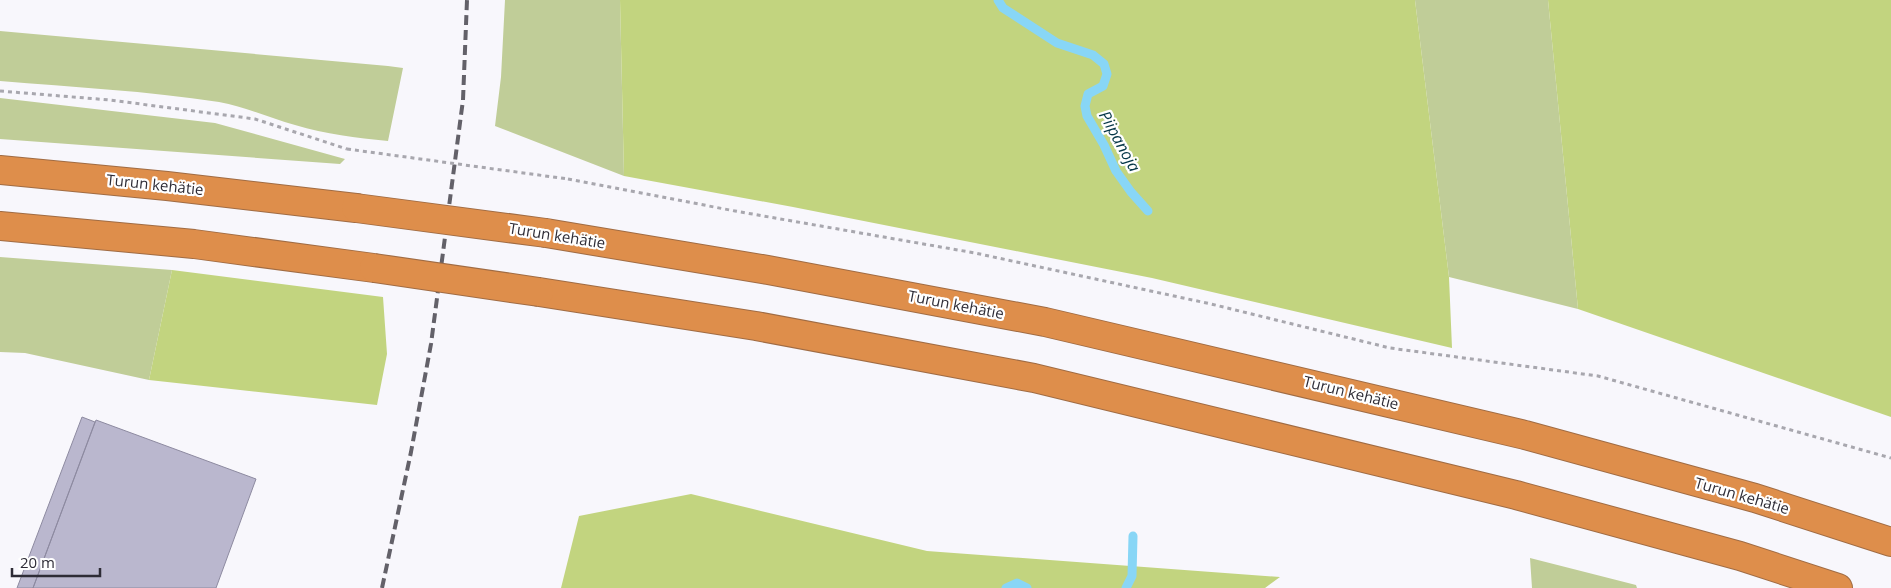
<svg xmlns="http://www.w3.org/2000/svg" width="1891" height="588" font-family="'Open Sans',sans-serif">
	<rect width="100%" height="100%" fill="#f8f7fc"/>
	<path fill="#c0cd98" d="M 505,0 L 620,0 L 624,176 L 495,126 L 501,77 Z
		M 1415,0 L 1548,0 L 1578,309 L 1449,277 Z
		M 0,31 L 388,66 L 403,68 L 388,141 C 356,138 326,134 295,125 C 270,118 246,107 219,102 C 147,91 73,87 0,81 Z
		M 0,98 L 215,123 L 345,159 L 340,164 L 0,139 Z
		M 0,257 L 172,270 L 149,380 L 25,353 L 0,352 Z
		M 1530,558 L 1636,585 L 1637,588 L 1532,588 Z"/>
	<path fill="#c2d47f" d="M 620,0 L 1415,0 L 1449,277 L 1452,348 L 1152,278 L 793,207 L 624,176 Z
		M 1548,0 L 1891,0 L 1891,417 L 1578,309 Z
		M 172,270 L 383,297 L 387,354 L 377,405 L 149,380 Z
		M 691,494 L 927,551 L 1280,577 L 1265,588 L 561,588 L 579,516 Z"/>
	<g fill="none" stroke-linecap="round" stroke-linejoin="round">
		<path stroke="#88d6f6" stroke-width="9" d="M 998,0 L 1003,8 L 1057,43 L 1093,55 L 1104,64 L 1107,74 L 1103,86 L 1088,94 L 1085,106 L 1087,116 L 1104,145 L 1116,171 L 1131,192 L 1148,211
			M 1006,588 L 1017,583 L 1027,588
			M 1126,588 L 1132,576 L 1133,536"/>
	</g>
	<path fill="#bab7ce" stroke="#8d8aa0" d="M 82,417 L 95,422 L 33,588 L 17,588 Z
		M 96,420 L 256,479 L 216,588 L 33,588 Z"/>
	<g fill="none" stroke-linecap="round" stroke-linejoin="round">
		<g stroke="#a06c44" stroke-width="30">
			<path id="highway" d="M 0,170 L 167,186 L 356,208
				M 0,226 L 194,244 L 374,268
				M 546,233 L 768,270 L 1045,322 L 1525,435 L 1755,498 L 1891,542
				M 539,292 L 756,326 L 1034,378 L 1516,495 L 1740,556 L 1838,588"/>
		</g>
		<path stroke="#a8a7ae" stroke-width="3" stroke-dasharray="4 4" stroke-linecap="butt" d="M 0,91 L 110,100 L 255,119 L 347,149
			M 568,179 L 735,211 L 975,253 L 1211,304 L 1390,348 L 1598,376 L 1891,458"/>
		<use href="#highway" stroke="#de8e4b" stroke-width="28"/>
		<path stroke="#636169" stroke-width="4" stroke-dasharray="10 5" stroke-linecap="butt" d="M 382,588 L 411,452 L 431,344 L 463,100 L 467,0"/>
		<g stroke="#a06c44" stroke-width="30" stroke-linecap="butt">
			<path id="highway-bridge" d="M 356,208 L 546,233
				M 374,268 L 539,292"/>
		</g>
		<path stroke="#a8a7ae" stroke-width="3" stroke-dasharray="4 4" stroke-linecap="butt" d="M 347,149 L 568,179"/>
		<use href="#highway-bridge" stroke="#de8e4b" stroke-width="28"/>
	</g>
	<g text-anchor="middle" stroke-width="4.5" stroke-linejoin="round" paint-order="stroke">
		<g font-size="15" fill="#2e2c36" stroke="#fff">
			<text transform="translate(155 185) rotate(6)" y="5">Turun kehätie</text>
			<text transform="translate(557 236) rotate(9)" y="5">Turun kehätie</text>
			<text transform="translate(956 305) rotate(11)" y="5">Turun kehätie</text>
			<text transform="translate(1351 393) rotate(14)" y="5">Turun kehätie</text>
			<text transform="translate(1742 496) rotate(16)" y="5">Turun kehätie</text>
		</g>
		<g font-size="16" font-style="italic" fill="#053747" stroke="#fff">
			<text transform="translate(1120 141) rotate(61)" y="6">Piipanoja</text>
		</g>
	</g>
	<path d="M12 568v8h88v-8" fill="none" stroke="#2e2c36" stroke-width="2.5"/>
	<text x="20" y="568" font-size="15" fill="#2e2c36" stroke="#ffffff" stroke-width="4" paint-order="stroke">20 m</text>
</svg>
